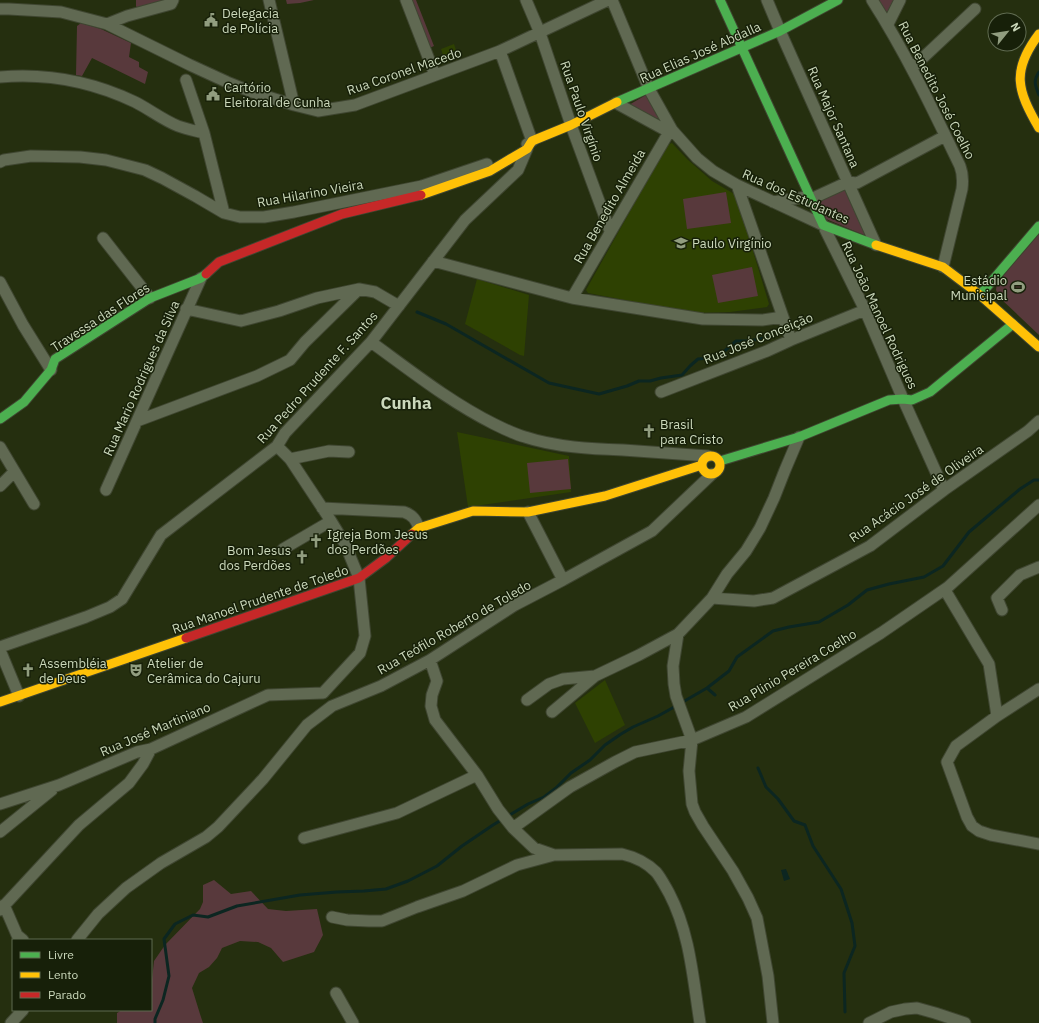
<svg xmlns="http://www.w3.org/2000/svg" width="1039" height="1023" font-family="'IBM Plex Sans',sans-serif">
	<rect width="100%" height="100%" fill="#252f0f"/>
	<path fill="#2e4102" d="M 454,44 L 458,56 L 445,61 L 441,49 Z
		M 672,143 L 687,159 L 712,181 L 736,195 L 769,304 L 767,307 L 730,312 L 693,313 L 588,293 L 586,290 L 667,145 Z
		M 477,279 L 529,295 L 524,356 L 520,355 L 465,324 Z
		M 457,432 L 569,456 L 571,492 L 468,507 Z
		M 605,680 L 625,725 L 595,743 L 575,703 Z"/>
	<path fill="#58393c" d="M 136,0 L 169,0 L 138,10 L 136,6 Z
		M 286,0 L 314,0 L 300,3 L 287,4 Z
		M 408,0 L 416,0 L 434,46 L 427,49 Z
		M 876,0 L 894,0 L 888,12 L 884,12 Z
		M 81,23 L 101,29 L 131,43 L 129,57 L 139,62 L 139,67 L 148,72 L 145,84 L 92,58 L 82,76 L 76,75 L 77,26 Z
		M 646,95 L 659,116 L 658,118 L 655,120 L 627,106 Z
		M 845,189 L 850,193 L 866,232 L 864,235 L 826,219 C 825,215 820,208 820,204 C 821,196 838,192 845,189 Z
		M 726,192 L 731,223 L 687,229 L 683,199 Z
		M 1039,234 L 1039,335 L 1001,299 L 996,290 L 997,283 Z
		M 752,267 L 758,296 L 718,303 L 712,275 Z
		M 568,459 L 571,489 L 530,493 L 527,463 Z
		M 214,880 L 231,894 L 251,891 L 268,909 L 286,911 L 317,909 L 323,935 L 314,952 L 283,962 L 271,948 L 258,942 L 240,941 L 222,948 L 217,958 L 209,967 L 199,973 L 192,988 L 200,1014 L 203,1023 L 117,1023 L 117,1013 L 122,1010 L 151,1010 L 151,982 L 152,979 L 154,961 L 165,945 L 200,909 L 203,902 L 203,885 Z"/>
	<path fill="#0c2621" d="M 786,869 L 790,879 L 784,881 L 781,870 Z"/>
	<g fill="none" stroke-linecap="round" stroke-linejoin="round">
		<path stroke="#0c2621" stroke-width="3" d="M 1039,72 C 1033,81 1035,85 1039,95
			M 417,312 L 446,324 L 549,383 L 599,394 L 627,386 L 639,381 L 650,381 L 661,378 L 682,375 L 690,366 L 698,359 L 710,358 L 720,355 L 736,341 L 749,341 L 769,337
			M 707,688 L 715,695
			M 681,703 L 707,688 L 729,671 L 737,657 L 773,631 L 789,627 L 819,622 L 848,605 L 867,590 L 889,584 L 924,577 L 943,566 L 969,532 L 1020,489 L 1034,480 L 1039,480
			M 758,768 L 766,787 L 778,799 L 794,821 L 805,825 L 813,846 L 841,889 L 852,923 L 855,946 L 844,973 L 845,1012
			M 155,1023 L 155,1019 L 163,1000 L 169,976 L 164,939 L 175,924 L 193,915 L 208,917 L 237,906 L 300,895 L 337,892 L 364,891 L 386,889 L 408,881 L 437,866 L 462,846 L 493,825 L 528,804 L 544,797 L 556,788 L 571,773 L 590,760 L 605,745 L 621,734 L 633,727 L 658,716 L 676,706"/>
		<g stroke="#3f4631" stroke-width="13">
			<path id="street" d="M 269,0 L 294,105
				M 406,0 L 435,75
				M 526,0 L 540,33 L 571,125 L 610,231
				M 612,0 L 649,89 L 672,130 L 697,158 L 713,171 L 737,185 L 823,225 L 865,310 L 903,399 L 944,490
				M 767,0 L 780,31 L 876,245
				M 872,0 C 906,53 933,110 960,166 C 963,174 963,181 962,189 L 943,267
				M 0,9 L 9,9 L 61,12 L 107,24 L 190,65 L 227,82 L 252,92 L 294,105 L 318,111 L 355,105 L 476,60 L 500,51 L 608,0
				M 107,24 L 127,16 L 171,4 L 173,0
				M 888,24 L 900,0
				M 500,51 L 532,141 L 527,144
				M 912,68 L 975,9
				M 0,77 C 46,73 93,82 135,102 C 149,109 163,120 178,126 C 186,129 196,131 204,133
				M 186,80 L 204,133 L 224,213
				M 616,103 L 669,132
				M 0,162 L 4,160 L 31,156 L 80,157 L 106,160 L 145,170 L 162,178 L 195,196 L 224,213 L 240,217 L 264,217 L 294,212 L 422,186 L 487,164
				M 737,185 L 791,340
				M 773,202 L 806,197 L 811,199 L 848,182 L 857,183 L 945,136
				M 103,238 L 150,298
				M 433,261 L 572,298 L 703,319 L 762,320 L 783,317
				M 0,282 L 23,325 L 51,370
				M 572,298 L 669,132 L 672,130
				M 186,309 L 241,321 L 279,311 L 317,298 L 359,289 L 375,292 L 399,306
				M 371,342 C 411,371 450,402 494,424 C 504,429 514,434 525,437 C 555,447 592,449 623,450 C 652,452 680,454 708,456
				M 661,392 L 767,351 L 791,340 L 865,310
				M 137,421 L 257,376 L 290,360 L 305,342 L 359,289
				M 277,446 L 290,459 L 331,521 L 345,544 L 359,578 L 365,636 L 360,653 L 323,693
				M 0,447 L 34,504
				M 290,459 L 329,451 L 349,452
				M 0,486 L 14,472
				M 106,490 L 201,278
				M 322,508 L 404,512 C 413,515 416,520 419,528
				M 528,512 L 563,580
				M 283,549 L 331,521
				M 945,590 L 989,664 L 997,716
				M 712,598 L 754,601 L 773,598 L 870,546 L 944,490 L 1028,431 L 1039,421
				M 1002,610 L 997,598 L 1020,575 L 1039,567
				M 678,634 L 673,666 L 674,684 L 676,696 L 692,740 L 689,771 L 692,804 L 695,812 L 703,826 L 733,871 L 748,898 L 757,918 L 768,976 L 773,1023
				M 0,647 L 86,617 L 110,607 L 122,599 L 161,535 L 277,446 L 285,433 L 371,342 L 465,220 L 518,170 L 527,149
				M 0,650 L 19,696
				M 430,660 L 437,681 L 432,695 L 431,706 L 435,720 L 477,775 L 498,809 L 513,828 L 534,848 L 554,855 L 622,854 C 635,857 647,863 656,872 C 661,878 665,886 669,893 C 690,933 693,979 700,1023
				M 1039,689 L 997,716 L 956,746 L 947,762 L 967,817 L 972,826 L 979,831 L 991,835 L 1039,844
				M 527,700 L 549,684 L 563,679 L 595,676 L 639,655 L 678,634 L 712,598 L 727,574 L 746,551 L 760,528 L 774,498 L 785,470 L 799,437
				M 552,712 L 595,676
				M 0,804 L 59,785 L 137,752 L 151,749 L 268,695 L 323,693
				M 513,828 L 570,787 L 615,762 L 635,752 L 692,740 L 746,717 L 881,633 L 948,587 L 1039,505
				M 0,832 L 52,790
				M 304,838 L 397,813 L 477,775
				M 4,905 L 17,935 L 23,940
				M 0,910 L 79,825 L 129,783 L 143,764 L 151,749
				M 332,917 L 347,920 L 369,921 L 382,921 L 417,907 L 463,891 L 517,865 L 554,855
				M 77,940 L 98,914 L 126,888 L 161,863 L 206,837 L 218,827 L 263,779 L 307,725 L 332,706 L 381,686 L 430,660 L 515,605 L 563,580 L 652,531 L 712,474
				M 336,993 L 353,1023
				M 11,1023 L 23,1010
				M 869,1023 L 891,1012 L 905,1009 L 917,1008 L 935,1013 L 965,1023"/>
		</g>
		<g stroke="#3f4631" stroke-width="11">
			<path id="fast" d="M 720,0 L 823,225 L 876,245
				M 617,102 L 780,31 L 838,0
				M 980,295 L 1039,226
				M 0,419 L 24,402 L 51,370 L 55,359 L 150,298 L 201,278 L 206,274
				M 720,461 L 799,437 L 889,400 L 903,399 L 912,400 L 930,392 L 1013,324"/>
		</g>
		<g stroke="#3f4631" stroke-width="11">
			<path id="slow" d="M 1039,34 C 1011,71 1017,90 1039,128
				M 421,195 L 490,171 L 527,149 L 532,141 L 571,125 L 617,102
				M 876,245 L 943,267 L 980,295 L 1039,347
				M702 465a9 9 0 1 1 18 0a9 9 0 1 1-18 0Z
				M 412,534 L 419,528 L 473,511 L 528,512 L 605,496 L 702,465
				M 0,702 L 186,638"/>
		</g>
		<g stroke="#3f4631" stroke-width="11">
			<path id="jam" d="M 206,274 L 219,262 L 342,214 L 421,195
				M 186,638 L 359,578 L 386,558 L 412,534"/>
		</g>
		<use href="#street" stroke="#606952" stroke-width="11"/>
		<use href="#fast" stroke="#4caf50" stroke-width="9"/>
		<use href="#slow" stroke="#ffc107" stroke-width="9"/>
		<use href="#jam" stroke="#c62828" stroke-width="9"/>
	</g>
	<defs>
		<g id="civic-bare" transform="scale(1.08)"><path d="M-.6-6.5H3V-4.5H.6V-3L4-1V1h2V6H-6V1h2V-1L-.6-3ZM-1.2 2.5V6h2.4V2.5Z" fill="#919d7f" stroke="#172009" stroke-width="2.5" paint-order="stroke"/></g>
		<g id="school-bare" transform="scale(1.08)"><path d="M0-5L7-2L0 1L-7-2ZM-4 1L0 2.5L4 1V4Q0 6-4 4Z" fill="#919d7f" stroke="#172009" stroke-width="2.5" paint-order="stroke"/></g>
		<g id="stadium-bare" transform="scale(1.08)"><path d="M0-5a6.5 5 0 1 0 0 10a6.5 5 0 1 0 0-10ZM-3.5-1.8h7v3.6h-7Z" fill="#919d7f" stroke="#172009" stroke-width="2.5" paint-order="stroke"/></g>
		<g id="church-bare" transform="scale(1.08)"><path d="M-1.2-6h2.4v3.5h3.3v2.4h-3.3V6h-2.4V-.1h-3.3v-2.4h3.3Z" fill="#919d7f" stroke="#172009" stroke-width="2.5" paint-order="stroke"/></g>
		<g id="theatre-bare" transform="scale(1.08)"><path d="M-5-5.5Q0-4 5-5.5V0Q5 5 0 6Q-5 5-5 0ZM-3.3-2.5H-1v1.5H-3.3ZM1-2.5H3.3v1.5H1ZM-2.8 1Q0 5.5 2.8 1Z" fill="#919d7f" stroke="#172009" stroke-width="2.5" paint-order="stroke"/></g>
	</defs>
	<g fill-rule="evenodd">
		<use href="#civic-bare" x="211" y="20"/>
		<use href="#civic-bare" x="213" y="94"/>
		<use href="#school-bare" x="681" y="243"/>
		<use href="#stadium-bare" x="1018" y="287"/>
		<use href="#church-bare" x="649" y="431"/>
		<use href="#church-bare" x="316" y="541"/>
		<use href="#church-bare" x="302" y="557"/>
		<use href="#church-bare" x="28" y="670"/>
		<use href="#theatre-bare" x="136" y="670"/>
	</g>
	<g text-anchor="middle" stroke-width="3" stroke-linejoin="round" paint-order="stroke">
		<g font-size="13" fill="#cbd8bb" stroke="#172009" text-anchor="start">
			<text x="222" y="18">Delegacia<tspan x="222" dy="15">de Polícia</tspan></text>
			<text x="224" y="92">Cartório<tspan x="224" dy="15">Eleitoral de Cunha</tspan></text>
			<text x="692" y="248">Paulo Virgínio</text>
			<text x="1007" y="285" text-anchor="end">Estádio<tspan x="1007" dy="15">Municipal</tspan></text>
			<text x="660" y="429">Brasil<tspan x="660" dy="15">para Cristo</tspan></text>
			<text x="327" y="539">Igreja Bom Jesus<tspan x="327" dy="15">dos Perdões</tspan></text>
			<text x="291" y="555" text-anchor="end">Bom Jesus<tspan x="291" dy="15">dos Perdões</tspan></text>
			<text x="39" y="668">Assembléia<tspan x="39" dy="15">de Deus</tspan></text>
			<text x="147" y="668">Atelier de<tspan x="147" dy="15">Cerâmica do Cajuru</tspan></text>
		</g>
		<g font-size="13" fill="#cbd8bb" stroke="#172009">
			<text transform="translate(700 52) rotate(-24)" y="5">Rua Elias José Abdalla</text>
			<text transform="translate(404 71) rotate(-19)" y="5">Rua Coronel Macedo</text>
			<text transform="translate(937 90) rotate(63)" y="5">Rua Benedito José Coelho</text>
			<text transform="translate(582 111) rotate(71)" y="5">Rua Paulo Virgínio</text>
			<text transform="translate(834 117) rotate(66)" y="5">Rua Major Santana</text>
			<text transform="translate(310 193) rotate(-10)" y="5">Rua Hilarino Vieira</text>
			<text transform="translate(796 196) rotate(24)" y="5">Rua dos Estudantes</text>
			<text transform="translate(609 206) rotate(-60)" y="5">Rua Benedito Almeida</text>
			<text transform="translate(880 315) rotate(65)" y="5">Rua João Manoel Rodrigues</text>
			<text transform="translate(100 317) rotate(-33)" y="5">Travessa das Flores</text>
			<text transform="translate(758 338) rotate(-22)" y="5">Rua José Conceição</text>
			<text transform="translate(317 377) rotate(-48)" y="5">Rua Pedro Prudente F. Santos</text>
			<text transform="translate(141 378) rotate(-66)" y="5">Rua Mario Rodrigues da Silva</text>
			<text transform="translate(916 493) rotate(-35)" y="5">Rua Acácio José de Oliveira</text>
			<text transform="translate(260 599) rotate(-19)" y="5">Rua Manoel Prudente de Toledo</text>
			<text transform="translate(454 627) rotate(-30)" y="5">Rua Teófilo Roberto de Toledo</text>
			<text transform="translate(792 670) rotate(-31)" y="5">Rua Plinio Pereira Coelho</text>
			<text transform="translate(155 729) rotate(-23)" y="5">Rua José Martiniano</text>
		</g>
		<g font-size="17" font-weight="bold" fill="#cbd8bb" stroke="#172009">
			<text x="406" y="409">Cunha</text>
		</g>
	</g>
	<rect x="12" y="939" width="140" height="72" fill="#172009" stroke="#5f6a50"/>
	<rect x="20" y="952" width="20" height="6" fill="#4caf50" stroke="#5f6a50"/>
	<text x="48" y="959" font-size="12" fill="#cbd8bb">Livre</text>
	<rect x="20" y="972" width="20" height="6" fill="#ffc107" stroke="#5f6a50"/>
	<text x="48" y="979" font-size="12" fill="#cbd8bb">Lento</text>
	<rect x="20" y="992" width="20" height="6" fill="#c62828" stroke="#5f6a50"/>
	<text x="48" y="999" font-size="12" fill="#cbd8bb">Parado</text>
	<g transform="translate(1007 32) rotate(60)"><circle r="19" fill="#172009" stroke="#5f6a50"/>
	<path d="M0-3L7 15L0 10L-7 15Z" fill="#919d7f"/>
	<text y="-6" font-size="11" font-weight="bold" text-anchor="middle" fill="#cbd8bb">N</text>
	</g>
</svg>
